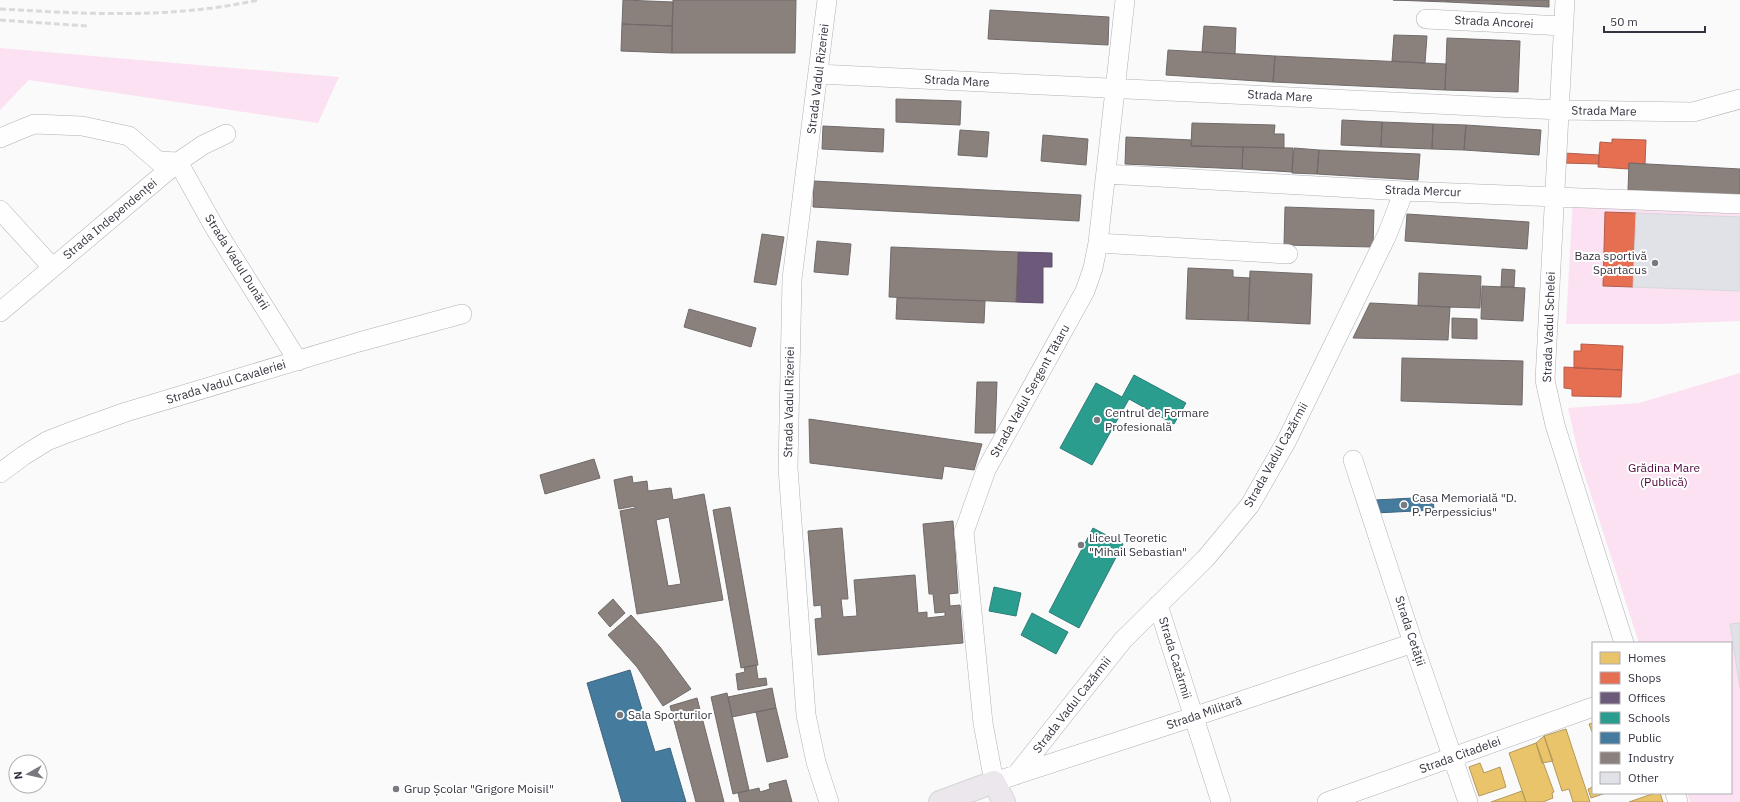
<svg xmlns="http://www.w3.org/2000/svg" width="1740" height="802" font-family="'IBM Plex Sans',sans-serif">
	<rect width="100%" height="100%" fill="#fafafa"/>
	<path fill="#fbe1f1" d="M 0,48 L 339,77 L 318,123 L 29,80 L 0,110 Z
		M 1573,198 L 1740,206 L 1740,321 L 1658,324 L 1566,324 Z
		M 1740,373 L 1740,802 L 1690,802 L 1687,793 L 1731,793 L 1731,643 L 1639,643 L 1580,461 L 1568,408 L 1639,403 Z"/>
	<path fill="#e9c46a" stroke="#b3985d" d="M 1593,723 L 1593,731 L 1592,732 L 1589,724 Z
		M 1566,729 L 1590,802 L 1573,802 L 1569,789 L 1562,791 L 1544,736 Z
		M 1544,736 L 1553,761 L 1542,763 L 1536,743 Z
		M 1536,743 L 1554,792 L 1552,793 L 1553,798 L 1543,802 L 1526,802 L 1509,753 Z
		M 1480,763 L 1484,773 L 1500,767 L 1506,787 L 1479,796 L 1469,767 Z
		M 1593,787 L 1593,793 L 1606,793 L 1591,798 L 1588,789 Z
		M 1522,791 L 1526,802 L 1491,802 Z
		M 1655,793 L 1660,793 L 1663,802 L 1629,802 Z"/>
	<path fill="#e76f51" stroke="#b15d4c" d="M 1612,139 L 1646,140 L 1645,164 L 1629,163 L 1629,169 L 1598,167 L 1600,142 L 1612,143 Z
		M 1564,153 L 1599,155 L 1599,164 L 1563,163 Z
		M 1605,212 L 1636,213 L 1633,287 L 1603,286 Z
		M 1581,344 L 1623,346 L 1622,370 L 1574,368 L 1574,351 L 1581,351 Z
		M 1564,367 L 1622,370 L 1621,397 L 1572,396 L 1572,389 L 1564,388 Z"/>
	<path fill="#6d597a" stroke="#5c4e68" d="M 1018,252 L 1052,253 L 1052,267 L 1043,267 L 1043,303 L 1016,302 Z"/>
	<path fill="#2a9d8f" stroke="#2d7d77" d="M 1134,375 L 1186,403 L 1174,424 L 1129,399 L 1092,465 L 1060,448 L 1096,383 L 1122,397 Z
		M 1093,528 L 1123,544 L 1079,628 L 1049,612 Z
		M 994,587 L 1021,593 L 1016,616 L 989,611 Z
		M 1032,613 L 1068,632 L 1056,654 L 1021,635 Z"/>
	<path fill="#457b9d" stroke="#406581" d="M 1433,497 L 1434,510 L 1376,513 L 1375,500 Z
		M 630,670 L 655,752 L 670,748 L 686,802 L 622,802 L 587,683 Z"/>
	<path fill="#8a817c" stroke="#706a6a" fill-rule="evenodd" d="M 623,0 L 673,2 L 672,26 L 622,24 Z
		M 673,0 L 796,0 L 795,53 L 672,53 Z
		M 1393,0 L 1448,0 L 1448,2 Z
		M 1448,0 L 1549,0 L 1549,7 L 1448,2 Z
		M 990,10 L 1109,17 L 1108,45 L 988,39 Z
		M 622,24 L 672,26 L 672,53 L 621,51 Z
		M 1204,26 L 1236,28 L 1235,54 L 1202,52 Z
		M 1394,35 L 1427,36 L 1425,63 L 1392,61 Z
		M 1447,38 L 1520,41 L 1518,92 L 1445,90 Z
		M 1168,50 L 1275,56 L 1273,82 L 1166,75 Z
		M 1275,56 L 1446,64 L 1445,90 L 1273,82 Z
		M 896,99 L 961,101 L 960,125 L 896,122 Z
		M 1342,120 L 1382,122 L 1381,147 L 1341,145 Z
		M 1382,122 L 1433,124 L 1432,149 L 1381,147 Z
		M 1192,123 L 1275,125 L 1274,134 L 1284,134 L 1284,148 L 1191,146 Z
		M 1433,124 L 1466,125 L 1464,150 L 1432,149 Z
		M 1466,125 L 1541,130 L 1539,155 L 1464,150 Z
		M 823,126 L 884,129 L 883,152 L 822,149 Z
		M 960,130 L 989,132 L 987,157 L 958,155 Z
		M 1043,135 L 1088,139 L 1086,165 L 1041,161 Z
		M 1126,137 L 1192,140 L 1191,146 L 1243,147 L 1242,169 L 1125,164 Z
		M 1243,147 L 1293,148 L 1292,172 L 1242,169 Z
		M 1294,148 L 1319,150 L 1317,174 L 1292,173 Z
		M 1319,150 L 1420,154 L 1418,180 L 1317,174 Z
		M 1629,163 L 1740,169 L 1740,196 L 1628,190 Z
		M 814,181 L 1081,195 L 1079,221 L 813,207 Z
		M 1285,207 L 1374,210 L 1373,247 L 1284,245 Z
		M 1407,214 L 1529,222 L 1527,249 L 1405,241 Z
		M 762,234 L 784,237 L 776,285 L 754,282 Z
		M 817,241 L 851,244 L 848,275 L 814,272 Z
		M 891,247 L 1018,252 L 1016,302 L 889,297 Z
		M 1188,268 L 1233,270 L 1233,277 L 1250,278 L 1248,321 L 1186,319 Z
		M 1502,269 L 1515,270 L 1514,287 L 1501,287 Z
		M 1250,271 L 1312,274 L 1310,324 L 1248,321 Z
		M 1419,273 L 1481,276 L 1480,308 L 1418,306 Z
		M 1482,286 L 1525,288 L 1523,321 L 1481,319 Z
		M 897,298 L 985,301 L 984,323 L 896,319 Z
		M 1370,303 L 1450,307 L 1448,340 L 1353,338 Z
		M 689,309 L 756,328 L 751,347 L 684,327 Z
		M 1452,318 L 1477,319 L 1477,339 L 1452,338 Z
		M 1402,358 L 1523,361 L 1522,405 L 1401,401 Z
		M 977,382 L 997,382 L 995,433 L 975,433 Z
		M 809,419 L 982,444 L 974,470 L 944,466 L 942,479 L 810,463 Z
		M 594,459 L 600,478 L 545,494 L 540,475 Z
		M 632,476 L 633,483 L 647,481 L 648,491 L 671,488 L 673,500 L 704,494 L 723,600 L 637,614 L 620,511 L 635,508 L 635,506 L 619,509 L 614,480 ZM 669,517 L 681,584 L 668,586 L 656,520 Z
		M 730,507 L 758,665 L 741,668 L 713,510 Z
		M 953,521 L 958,593 L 949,594 L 950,606 L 960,605 L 963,643 L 818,655 L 815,619 L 822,618 L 821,605 L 814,606 L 808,531 L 842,528 L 848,599 L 841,599 L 843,617 L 857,616 L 854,580 L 915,575 L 918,613 L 927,612 L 927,618 L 945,616 L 945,612 L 935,613 L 933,594 L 929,594 L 923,524 Z
		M 613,599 L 625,613 L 610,627 L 598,613 Z
		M 631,615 L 660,647 L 691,689 L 663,706 L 637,667 L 608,635 Z
		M 756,665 L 758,679 L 766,678 L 767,685 L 738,690 L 736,674 L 745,672 L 744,667 Z
		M 772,688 L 776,708 L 732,717 L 728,697 Z
		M 727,693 L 749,790 L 733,794 L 711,697 Z
		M 697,698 L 724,802 L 696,802 L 670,706 Z
		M 776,708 L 788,757 L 767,762 L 756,712 Z
		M 786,780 L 792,802 L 740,802 L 738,793 L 759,788 L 760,792 L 770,789 L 769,784 Z"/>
	<path fill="#e0e2e7" stroke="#d6d8dd" d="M 1636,213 L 1740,217 L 1740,291 L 1633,287 Z
		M 1740,623 L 1740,688 L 1730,624 Z"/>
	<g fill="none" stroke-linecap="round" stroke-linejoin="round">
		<g stroke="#b1b0b6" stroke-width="20">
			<path id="minor" d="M 827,0 L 792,279 L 788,468 L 806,715 L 816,762 L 829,802
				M 1125,0 L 1098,243 L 1093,268 L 1085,291 L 986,470 L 964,532 L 983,723 L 994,782 L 1193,717 L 1413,643
				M 1565,0 L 1545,380 L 1555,425 L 1624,643
				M 1426,19 L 1563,26
				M 818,74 L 1559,110 L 1693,112 L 1740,99
				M 0,138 L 34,124 L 82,126 L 129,136 L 158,161 L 178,162 L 216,230 L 298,361
				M 1106,174 L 1404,191 L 1740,204
				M 0,210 L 52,267
				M 1098,243 L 1288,254
				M 0,312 L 178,162 L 203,145 L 226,134
				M 1353,460 L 1413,643 L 1468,802
				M 0,473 L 23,456 L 47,441 L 70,432 L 126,412 L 359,342 L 462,314
				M 1158,605 L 1221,802
				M 1016,775 L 1123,640 L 1206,558 L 1250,505 L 1286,442 L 1387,235 L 1404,191
				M 1675,793 L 1678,802
				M 1327,802 L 1593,707"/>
		</g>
		<g stroke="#d5d5d7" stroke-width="24">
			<path id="major" d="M 940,802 L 994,782 L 1004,802"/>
		</g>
		<use href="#minor" stroke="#fefefe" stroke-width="19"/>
		<use href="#major" stroke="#ebe7ec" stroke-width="22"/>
		<path stroke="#dadada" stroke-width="3" stroke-dasharray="6 3" stroke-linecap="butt" d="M 0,9 C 86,14 173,19 258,0
			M 0,20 L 87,26"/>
	</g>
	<g fill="#797980" stroke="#fff" stroke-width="1.5">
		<circle cx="1655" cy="263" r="4"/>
		<circle cx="1097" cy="420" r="4"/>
		<circle cx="1404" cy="505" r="4"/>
		<circle cx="1081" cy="545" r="4"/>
		<circle cx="620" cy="715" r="4"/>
		<circle cx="396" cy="789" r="4"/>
	</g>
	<g text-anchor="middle" stroke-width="4" stroke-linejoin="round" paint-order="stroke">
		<g font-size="12" fill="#34333f" stroke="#fff">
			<text transform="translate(1494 22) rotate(3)" y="4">Strada Ancorei</text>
			<text transform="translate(818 79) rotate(-83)" y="4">Strada Vadul Rizeriei</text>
			<text transform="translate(957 81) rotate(3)" y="4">Strada Mare</text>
			<text transform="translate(1280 96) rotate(3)" y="4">Strada Mare</text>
			<text transform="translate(1604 111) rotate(1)" y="4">Strada Mare</text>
			<text transform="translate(1423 191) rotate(2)" y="4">Strada Mercur</text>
			<text transform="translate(110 219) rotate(-40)" y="4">Strada Independenței</text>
			<text transform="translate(237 262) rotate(58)" y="4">Strada Vadul Dunării</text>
			<text transform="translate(1549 327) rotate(-88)" y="4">Strada Vadul Schelei</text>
			<text transform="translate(226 382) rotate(-17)" y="4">Strada Vadul Cavaleriei</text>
			<text transform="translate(1030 391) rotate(-61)" y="4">Strada Vadul Sergent Tătaru</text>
			<text transform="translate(789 402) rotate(-89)" y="4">Strada Vadul Rizeriei</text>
			<text transform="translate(1276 455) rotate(-61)" y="4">Strada Vadul Cazărmii</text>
			<text transform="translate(1410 631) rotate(72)" y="4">Strada Cetății</text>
			<text transform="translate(1175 658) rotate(73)" y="4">Strada Cazărmii</text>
			<text transform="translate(1072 705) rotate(-52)" y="4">Strada Vadul Cazărmii</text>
			<text transform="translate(1204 713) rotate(-19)" y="4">Strada Militară</text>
			<text transform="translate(1460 755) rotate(-20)" y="4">Strada Citadelei</text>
		</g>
		<g font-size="12" fill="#34333f" stroke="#fff" text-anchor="start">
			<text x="1647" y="260" text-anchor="end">Baza sportivă<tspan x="1647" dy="14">Spartacus</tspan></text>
			<text x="1105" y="417">Centrul de Formare<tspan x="1105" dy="14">Profesională</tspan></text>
			<text x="1412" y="502">Casa Memorială "D.<tspan x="1412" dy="14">P. Perpessicius"</tspan></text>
			<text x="1089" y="542">Liceul Teoretic<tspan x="1089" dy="14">"Mihail Sebastian"</tspan></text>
			<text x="628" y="719">Sala Sporturilor</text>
			<text x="404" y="793">Grup Școlar "Grigore Moisil"</text>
		</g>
		<g font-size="12" fill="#4d033a" stroke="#fff">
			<text x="1664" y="472">Grădina Mare<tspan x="1664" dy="14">(Publică)</tspan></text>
		</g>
	</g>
	<rect x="1592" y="642" width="140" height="152" fill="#ffffff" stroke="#aeadb2"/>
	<rect x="1600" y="652" width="20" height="12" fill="#e9c46a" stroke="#aeadb2"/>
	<text x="1628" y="662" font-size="12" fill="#34333f">Homes</text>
	<rect x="1600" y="672" width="20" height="12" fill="#e76f51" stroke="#aeadb2"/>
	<text x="1628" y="682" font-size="12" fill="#34333f">Shops</text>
	<rect x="1600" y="692" width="20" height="12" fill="#6d597a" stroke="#aeadb2"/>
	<text x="1628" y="702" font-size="12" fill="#34333f">Offices</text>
	<rect x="1600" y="712" width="20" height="12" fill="#2a9d8f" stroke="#aeadb2"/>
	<text x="1628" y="722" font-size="12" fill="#34333f">Schools</text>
	<rect x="1600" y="732" width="20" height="12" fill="#457b9d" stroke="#aeadb2"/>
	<text x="1628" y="742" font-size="12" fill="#34333f">Public</text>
	<rect x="1600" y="752" width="20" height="12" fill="#8a817c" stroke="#aeadb2"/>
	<text x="1628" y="762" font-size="12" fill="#34333f">Industry</text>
	<rect x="1600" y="772" width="20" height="12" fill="#e0e2e7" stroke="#aeadb2"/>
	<text x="1628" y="782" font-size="12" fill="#34333f">Other</text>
	<g transform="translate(28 774) rotate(262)"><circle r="19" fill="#ffffff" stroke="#aeadb2"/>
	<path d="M0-3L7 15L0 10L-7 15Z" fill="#797980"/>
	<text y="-6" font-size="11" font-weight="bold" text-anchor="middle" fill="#34333f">N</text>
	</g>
	<path d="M1604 26v6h101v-6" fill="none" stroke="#34333f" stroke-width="2"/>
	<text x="1610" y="26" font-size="12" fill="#34333f" stroke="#ffffff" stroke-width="3" paint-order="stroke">50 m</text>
</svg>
